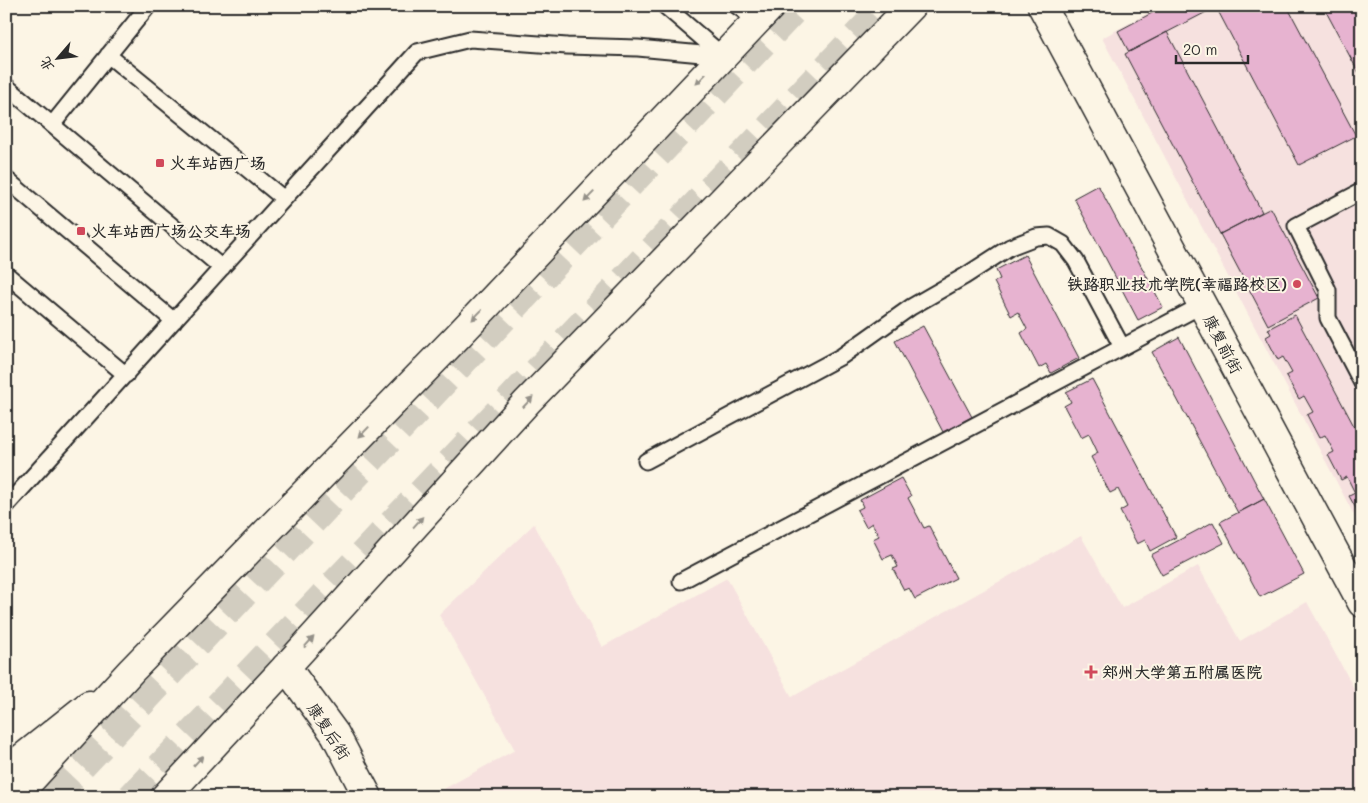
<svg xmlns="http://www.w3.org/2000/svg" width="1368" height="803" font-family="Mali,'LXGW WenKai TC',sans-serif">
	<rect width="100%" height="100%" fill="#fcf5e5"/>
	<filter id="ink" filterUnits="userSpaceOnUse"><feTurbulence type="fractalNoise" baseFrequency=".02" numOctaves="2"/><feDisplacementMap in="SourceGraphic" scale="10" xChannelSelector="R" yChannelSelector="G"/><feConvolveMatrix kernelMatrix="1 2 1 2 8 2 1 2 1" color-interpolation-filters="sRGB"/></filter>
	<g filter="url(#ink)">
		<path fill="#f6e1df" d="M 1161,6 L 1362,6 L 1362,530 L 1102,38 Z
			M 534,524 L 602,647 L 727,578 L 792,697 L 1081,536 L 1122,608 L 1198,566 L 1240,641 L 1307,602 L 1362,703 L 1362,797 L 429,797 L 515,750 L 439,615 Z"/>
		<path fill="#e7b3d0" stroke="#2b2b2b" d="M 1165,6 L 1287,6 L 1356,136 L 1299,165 L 1216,7 L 1129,52 L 1118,31 Z
			M 1323,6 L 1362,6 L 1362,79 Z
			M 1167,32 L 1262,212 L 1220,234 L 1125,54 Z
			M 1098,185 L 1163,307 L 1138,320 L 1074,198 Z
			M 1271,208 L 1319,298 L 1268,325 L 1220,234 Z
			M 1025,255 L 1079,358 L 1051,373 L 1046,364 L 1039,368 L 1021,333 L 1027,329 L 1018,312 L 1011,316 L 994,282 L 1000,279 L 996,270 Z
			M 1295,315 L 1362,441 L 1362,519 L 1349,496 L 1355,493 L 1347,477 L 1341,480 L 1328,455 L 1334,452 L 1325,435 L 1319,438 L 1307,415 L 1313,412 L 1304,396 L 1299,399 L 1286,376 L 1292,373 L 1283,357 L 1278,360 L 1266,337 L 1271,334 L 1268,329 Z
			M 923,326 L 972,417 L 943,432 L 895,341 Z
			M 1179,337 L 1264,499 L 1238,513 L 1152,352 Z
			M 1092,379 L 1176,537 L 1150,551 L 1145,540 L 1137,544 L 1120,511 L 1127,507 L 1118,489 L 1110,493 L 1091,457 L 1098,453 L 1089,434 L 1081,438 L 1064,406 L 1071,402 L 1066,392 Z
			M 901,478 L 911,496 L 908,498 L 924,528 L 929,526 L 956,578 L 915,599 L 909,588 L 904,590 L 893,569 L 898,567 L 892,555 L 883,559 L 873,539 L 879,536 L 872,523 L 866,527 L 857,510 L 863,507 L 860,500 Z
			M 1264,499 L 1304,574 L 1260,597 L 1220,522 Z
			M 1213,522 L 1224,543 L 1162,575 L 1151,555 Z"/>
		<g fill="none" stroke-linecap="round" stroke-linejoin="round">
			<path stroke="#d2cdc0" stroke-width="28" stroke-dasharray="28 14" stroke-linecap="butt" d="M 53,797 L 798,6
				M 131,797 L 885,6"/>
			<g stroke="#2b2b2b" stroke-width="19">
				<path id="service" d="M 665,6 L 723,56
					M 737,6 L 757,20
					M 108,55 L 284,199
					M 6,86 L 222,268
					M 52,125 L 148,6
					M 6,179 L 174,321
					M 1362,191 L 1296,226 L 1328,290 L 1328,318 L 1362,383
					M 6,274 L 126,375
					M 646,461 L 842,356 L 911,307 L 965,276 L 1010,247 L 1036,237 L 1049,236 L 1063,244 L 1076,261 L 1122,347
					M 6,506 L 417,52 L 470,39 L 567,46 L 638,48 L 723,56
					M 681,581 L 1202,305"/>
			</g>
			<g stroke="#2b2b2b" stroke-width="31">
				<path id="minor" d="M 286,667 L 335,734 L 368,797
					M 6,771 L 89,705"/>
			</g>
			<g stroke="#2b2b2b" stroke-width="31">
				<path id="tertiary" d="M 1042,6 L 1362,603"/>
			</g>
			<g stroke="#2b2b2b" stroke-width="31">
				<path id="secondary" d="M 15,797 L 131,671 L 457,337 L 771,6
					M 165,797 L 286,667 L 527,402 L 911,6"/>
			</g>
			<use href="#service" stroke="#fcf5e5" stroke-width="15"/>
			<use href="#minor" stroke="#fcf5e5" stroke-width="28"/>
			<use href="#tertiary" stroke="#fcf5e5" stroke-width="28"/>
			<use href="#secondary" stroke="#fcf5e5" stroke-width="28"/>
		</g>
		<defs><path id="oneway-solid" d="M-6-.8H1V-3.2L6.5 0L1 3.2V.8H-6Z" transform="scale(1.25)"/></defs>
		<g fill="#949088">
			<use href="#oneway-solid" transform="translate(701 79) rotate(134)"/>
			<use href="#oneway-solid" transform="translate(589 197) rotate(134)"/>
			<use href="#oneway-solid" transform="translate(477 315) rotate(134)"/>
			<use href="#oneway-solid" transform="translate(528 402) rotate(-47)"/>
			<use href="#oneway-solid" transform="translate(364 432) rotate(134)"/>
			<use href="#oneway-solid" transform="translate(418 522) rotate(-48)"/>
			<use href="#oneway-solid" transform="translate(309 642) rotate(-48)"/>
			<use href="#oneway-solid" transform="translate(198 761) rotate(-47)"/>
		</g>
	</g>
	<g fill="#d1495b" stroke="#fcf5e5" stroke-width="2">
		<rect x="155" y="158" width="10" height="10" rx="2.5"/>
		<rect x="76" y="226" width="10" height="10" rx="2.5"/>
		<circle cx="1297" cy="284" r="5"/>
		<path d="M1088.5 664.5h5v5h5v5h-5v5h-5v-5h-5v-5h5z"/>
	</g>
	<g text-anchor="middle" stroke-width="4" stroke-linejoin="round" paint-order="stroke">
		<g font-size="16" font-weight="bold" fill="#2b2b2b" stroke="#fcf5e5" text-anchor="start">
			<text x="170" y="169">火车站西广场</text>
			<text x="91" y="237">火车站西广场公交车场</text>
			<text x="1287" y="290" text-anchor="end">铁路职业技术学院(幸福路校区)</text>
			<text x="1102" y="678">郑州大学第五附属医院</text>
		</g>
		<g font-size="16" fill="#2b2b2b" stroke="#fcf5e5">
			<text transform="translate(1223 344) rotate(62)" y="6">康复前街</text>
			<text transform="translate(329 731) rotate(57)" y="6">康复后街</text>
		</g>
	</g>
	<rect width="1368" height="803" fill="none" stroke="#fcf5e5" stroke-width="25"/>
	<rect x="12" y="12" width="1343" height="778" fill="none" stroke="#2b2b2b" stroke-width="2" filter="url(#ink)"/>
	<g transform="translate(58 58) rotate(242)" stroke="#fcf5e5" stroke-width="4" paint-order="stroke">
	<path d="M0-4L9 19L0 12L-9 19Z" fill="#2b2b2b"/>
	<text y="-8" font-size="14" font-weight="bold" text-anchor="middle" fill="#2b2b2b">北</text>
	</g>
	<path d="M1176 55v8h72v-8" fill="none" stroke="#2b2b2b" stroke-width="2.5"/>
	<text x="1183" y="55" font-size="15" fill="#2b2b2b" stroke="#fcf5e5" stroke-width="4" paint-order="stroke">20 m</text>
</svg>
